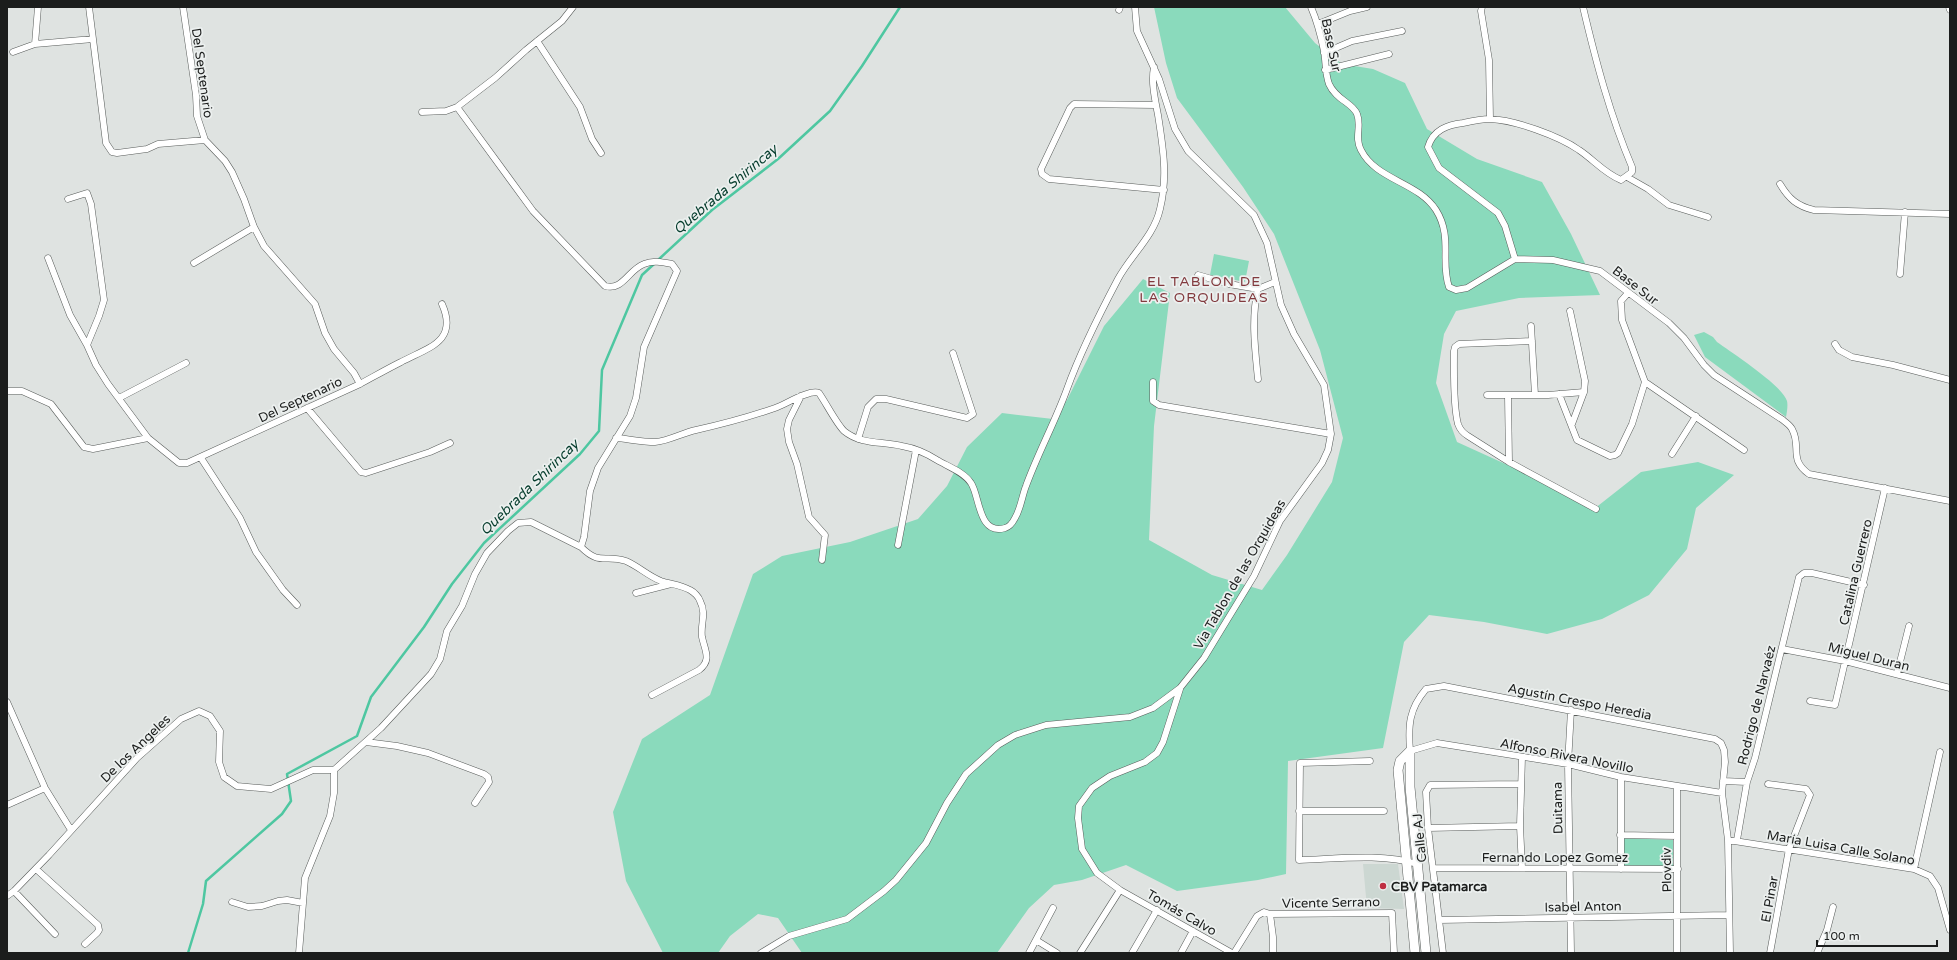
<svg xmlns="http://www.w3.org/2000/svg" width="1957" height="960" font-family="'Varela Round',sans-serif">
	<rect width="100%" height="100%" fill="#dfe3e1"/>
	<path fill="#ccd7d2" d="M 1363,864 L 1398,864 L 1404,909 L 1367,908 Z"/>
	<path fill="#8adabc" d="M 1154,7 L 1285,7 L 1315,43 L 1342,64 L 1373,69 L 1405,83 L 1427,129 L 1477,159 L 1542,182 L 1571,234 L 1600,295 L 1519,298 L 1456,311 L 1444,334 L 1436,383 L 1457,442 L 1523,472 L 1594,509 L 1641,472 L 1698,462 L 1734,475 L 1696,508 L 1687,549 L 1649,595 L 1602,619 L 1547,634 L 1484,622 L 1429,615 L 1404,642 L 1383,748 L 1288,761 L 1286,874 L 1258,880 L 1177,891 L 1126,865 L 1082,880 L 1054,885 L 1029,908 L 997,953 L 802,953 L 778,918 L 758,914 L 730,936 L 718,953 L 663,953 L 626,881 L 613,812 L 642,739 L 710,695 L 753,574 L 782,556 L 850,542 L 918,519 L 947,486 L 967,447 L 1002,413 L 1053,419 L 1067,400 L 1104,326 L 1143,279 L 1170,293 L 1154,426 L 1149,540 L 1212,575 L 1262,590 L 1287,555 L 1332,482 L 1343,438 L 1320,350 L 1274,234 L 1243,187 L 1177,98 L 1166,63 Z
		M 1214,254 L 1249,261 L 1245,282 L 1210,275 Z
		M 1704,332 L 1713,337 L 1717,342 C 1732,353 1782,385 1787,401 C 1788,405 1787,412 1786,417 L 1705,357 L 1694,335 Z
		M 1624,838 L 1673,840 L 1673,867 L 1624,868 Z"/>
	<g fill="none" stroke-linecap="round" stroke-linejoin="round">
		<path stroke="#4ec7a1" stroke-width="2.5" d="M 658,260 L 712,210 L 778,159 L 830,111 L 862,66 L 900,7
			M 188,953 L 203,904 L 206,881 L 282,814 L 291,801 L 287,774 L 357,736 L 371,697 L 424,627 L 452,584 L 484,543 L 580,454 L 599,431 L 602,370 L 642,275 L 654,264"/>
		<g stroke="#585c5a" stroke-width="7">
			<path id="street" d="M 89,7 L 106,143 L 112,152 L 117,153 L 147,149 L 158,144 L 205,140
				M 1311,7 C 1317,21 1321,36 1324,51 C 1326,62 1325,73 1329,84 C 1336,100 1353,103 1357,114 C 1362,126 1354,137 1361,150 C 1376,180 1418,182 1436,210 C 1453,237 1440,262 1449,287 L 1456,290 L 1467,288 L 1515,259 L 1553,260 L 1600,271 L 1669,323 L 1684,338 L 1704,365 L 1714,375 L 1783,420 C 1785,422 1790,425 1792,429 C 1802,447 1788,459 1809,474 L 1950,501
				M 1482,7 L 1481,11 L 1489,60 L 1490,119
				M 1949,7 L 1950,10
				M 1119,10 L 1120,7
				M 1318,24 L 1350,11 L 1367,7
				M 537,41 L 580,107 L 592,139 L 601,153
				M 35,44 L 93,39
				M 13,52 L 35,44 L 38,7
				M 1324,53 L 1352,41 L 1402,31
				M 1325,70 L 1389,54
				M 1156,105 L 1074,104 L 1070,108 L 1041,169 L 1042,174 L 1049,179 L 1164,190
				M 422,112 L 446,111 L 457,107 L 495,78 L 526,50 L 562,21 L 573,7
				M 1627,177 L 1648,189 L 1669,205 L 1708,217
				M 1780,184 C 1789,199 1797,206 1814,210 L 1950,214
				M 68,199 L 87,193 L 91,204 L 104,300 L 99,316 L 87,345 L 96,365 L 108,384 L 148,438
				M 48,258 L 70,315 L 87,345
				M 1515,259 L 1505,226 L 1498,213 L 1439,168 L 1428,147 C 1433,130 1447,125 1463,123 C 1472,121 1482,119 1490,119 C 1515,120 1559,136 1579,150 C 1594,160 1604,173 1621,180 L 1632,172 L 1632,167 C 1610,115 1596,62 1583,7
				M 194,263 L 254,227
				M 1900,274 L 1905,212
				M 1198,275 L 1229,284 L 1258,289
				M 1570,311 L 1585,381 L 1584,392 L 1572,424
				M 1531,326 L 1535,395
				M 1532,341 L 1459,344 L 1455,347 L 1454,351 C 1454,373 1453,405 1458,424 C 1460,430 1463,433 1468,436 L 1509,462 L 1596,509
				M 1835,344 L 1839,350 L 1852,357 L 1893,365 L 1950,380
				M 1258,379 C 1255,349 1251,318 1258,289 L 1275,282
				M 1153,382 L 1153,401 L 1159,405 L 1331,434
				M 1645,382 L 1744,450
				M 360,384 C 373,377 387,369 401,362 C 427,348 459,342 442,304
				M 7,391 L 22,391 L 51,404 L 84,447 L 93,449 L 148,438 L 179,463 L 187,463 L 360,384 L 354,373 L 334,349 L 325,333 L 315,304 L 264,246 L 254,227 L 244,199 L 232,172 L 225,161 L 205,140 L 197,116 L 196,95 L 183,7
				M 1559,394 L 1577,440 L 1610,456 L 1615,455 L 1618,453 L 1632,424 L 1645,382 L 1622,320 L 1621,301 L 1628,293
				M 1487,395 L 1548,395 L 1584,392
				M 801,396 L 789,420 L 787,429 L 789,442 L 797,464 L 809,517 L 825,535 L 822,560
				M 1508,396 L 1509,462
				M 119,398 L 186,363
				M 307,408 L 361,472 L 366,473 L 430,452 L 450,443
				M 616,438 C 628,439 642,442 655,442 C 669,441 682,433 696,430 C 723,424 749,417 775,408 C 786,404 810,389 819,393 C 826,403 836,423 844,431 C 861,445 882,441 902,446 C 914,448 926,453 937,460 C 947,466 964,472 971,483 C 980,496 978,536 1005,528 C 1009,527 1013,522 1015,518 C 1021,508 1022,496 1026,486 C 1038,453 1055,422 1067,389 C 1080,353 1100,313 1118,279 C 1131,255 1154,236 1160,209 C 1168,177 1163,147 1158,115 C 1155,99 1151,83 1154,67
				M 858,439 L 868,407 L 876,399 L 886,399 L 967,418 L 973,414 L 953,353
				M 1672,454 L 1696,416
				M 201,458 L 240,518 L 256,552 L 283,590 L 297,605
				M 898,545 L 916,450
				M 581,547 C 600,566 605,554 626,561 C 638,566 648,576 661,581 C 670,584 681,585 690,590 C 694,592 699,597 700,601 C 707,614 700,625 702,637 C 705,651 712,660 699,670 L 652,695
				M 636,593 L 671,584
				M 1782,649 L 1845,661 L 1950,688
				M 1897,674 L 1909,626
				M 1180,689 L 1163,742 L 1157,753 L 1145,762 L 1110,776 L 1092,788 L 1079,806 L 1078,818 L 1082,849 L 1097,873 L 1120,890 L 1232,953
				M 1810,701 L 1835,705 L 1885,488
				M 7,702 L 45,788 L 71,830
				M 1571,710 L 1568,764 L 1571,953
				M 366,742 L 397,746 L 428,753 L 484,774 L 488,777 L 489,782 L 475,803
				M 1522,757 L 1520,826 L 1522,868
				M 1370,761 L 1300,763 L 1299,860 C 1336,859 1382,853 1417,864
				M 334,770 L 381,728 L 431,674 L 440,659 L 447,631 L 462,606 L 475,574 L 487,553 L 508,531 L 518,523 L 531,522 L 581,547 L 584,537 L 590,491 L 598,468 L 630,416 L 636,398 L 644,347 L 677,271 L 672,264 C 662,262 653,260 644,264 C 628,270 623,291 605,286 L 533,211 L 457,107
				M 1723,781 L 1747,782
				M 1768,784 L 1806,789 L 1810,795 L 1789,849 L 1770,953
				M 1677,786 L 1677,953
				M 1722,793 L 1621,777 L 1568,764 L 1437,743 L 1410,751 C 1408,725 1409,709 1426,689 L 1444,686 L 1715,739 L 1721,743 L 1724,750 L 1725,762 L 1722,793 L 1728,840
				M 7,805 L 45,788
				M 1299,811 L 1384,811
				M 1428,828 L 1520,826
				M 1620,835 L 1677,836
				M 1737,840 L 1747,782 L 1755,758 L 1799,577 L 1804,573 L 1812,573 L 1864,585
				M 1433,868 L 1678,869
				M 36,869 L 98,925 L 99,930 L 97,933 L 85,944
				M 1621,869 L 1621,777
				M 1914,869 L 1940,752
				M 14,891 L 55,934
				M 7,896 L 14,891 L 49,855 L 137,758 L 181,719 L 199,711 L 210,716 L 220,731 L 219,762 L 224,777 L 237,786 L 271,789 L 313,770 L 334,770
				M 232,902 L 248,907 L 262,906 L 278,901 L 287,900 L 303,903
				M 1270,914 L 1273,937 L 1273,953
				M 1439,920 L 1728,915
				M 1036,940 L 1057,953
				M 299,953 L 305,878 L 330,816 L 334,793 L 334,770
				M 761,953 L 789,936 L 847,919 L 884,891 L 896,880 L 926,843 L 947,803 L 966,774 L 998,745 L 1015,735 L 1046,725 L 1130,717 L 1153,708 L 1180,688 L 1204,658 L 1221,630 L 1254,576 L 1280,521 L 1322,463 L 1328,450 L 1331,434 L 1324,385 L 1294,334 L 1281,305 L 1267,243 L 1254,215 L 1188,151 L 1175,129 L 1159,79 L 1137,31 L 1135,7
				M 1029,953 L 1053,908
				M 1080,953 L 1120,890
				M 1132,953 L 1157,910
				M 1181,953 L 1193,931
				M 1234,953 L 1257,916 L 1264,912 L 1270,914 L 1392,913 L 1394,953
				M 1443,953 L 1428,828 L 1426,792 L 1430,785 L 1521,784
				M 1730,953 L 1728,840 L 1914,869 L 1930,876 L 1938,888 L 1950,930
				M 1817,953 L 1827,930 L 1833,907"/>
		</g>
		<g stroke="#585c5a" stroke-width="10">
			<path id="secondary" d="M 1410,751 L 1400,761 L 1398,770 L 1415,953
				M 1410,751 L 1410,787 L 1426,953"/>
		</g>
		<use href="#street" stroke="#fff" stroke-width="6"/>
		<use href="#secondary" stroke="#fff" stroke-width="9"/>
	</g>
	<circle fill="#bf2e42" stroke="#ecf0ef" stroke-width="1.5" cx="1383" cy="886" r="4"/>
	<g text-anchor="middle" stroke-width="3.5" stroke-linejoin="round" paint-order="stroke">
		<g font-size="13" fill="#1b1d1c" stroke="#ecf0ef">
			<text transform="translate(1332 45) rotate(78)" y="5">Base Sur</text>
			<text transform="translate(203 73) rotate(82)" y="5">Del Septenario</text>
			<text transform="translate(1636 285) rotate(38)" y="5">Base Sur</text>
			<text transform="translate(300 399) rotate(-25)" y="5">Del Septenario</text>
			<text transform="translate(1855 572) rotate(-77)" y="5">Catalina Guerrero</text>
			<text transform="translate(1239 574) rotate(-60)" y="5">Via Tablon de las Orquideas</text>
			<text transform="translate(1869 656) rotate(14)" y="5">Miguel Duran</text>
			<text transform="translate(1580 701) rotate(11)" y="5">Agustín Crespo Heredia</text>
			<text transform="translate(1756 705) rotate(-76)" y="5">Rodrigo de Narvaéz</text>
			<text transform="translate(135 748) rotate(-44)" y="5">De los Angeles</text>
			<text transform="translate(1567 755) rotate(11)" y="5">Alfonso Rivera Novillo</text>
			<text transform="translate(1557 808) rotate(-91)" y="5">Duitama</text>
			<text transform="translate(1419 838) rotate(-96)" y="5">Calle AJ</text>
			<text transform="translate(1841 847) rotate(10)" y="5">María Luisa Calle Solano</text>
			<text x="1555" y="862">Fernando Lopez Gomez</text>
			<text transform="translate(1666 870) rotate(-91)" y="5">Plovdiv</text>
			<text transform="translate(1769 899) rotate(-80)" y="5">El Pinar</text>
			<text transform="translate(1331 902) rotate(-1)" y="5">Vicente Serrano</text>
			<text transform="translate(1583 906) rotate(-1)" y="5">Isabel Anton</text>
			<text transform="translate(1182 912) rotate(30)" y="5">Tomás Calvo</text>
		</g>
		<g font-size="13" font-weight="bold" fill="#1b1d1c" stroke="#ecf0ef" text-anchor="start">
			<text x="1391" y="891">CBV Patamarca</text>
		</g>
		<g font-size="14" font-style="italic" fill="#063d2d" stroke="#ecf0ef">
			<text transform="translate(725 189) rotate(-40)" y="5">Quebrada Shirincay</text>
			<text transform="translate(529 487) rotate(-44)" y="5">Quebrada Shirincay</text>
		</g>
		<g font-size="14" letter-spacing="1" fill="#823a3e" stroke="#ecf0ef">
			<text x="1204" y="286">EL TABLON DE<tspan x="1204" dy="16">LAS ORQUIDEAS</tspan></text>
		</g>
	</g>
	<rect width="1957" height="960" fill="none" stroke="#1b1d1c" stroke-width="16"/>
	<path d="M1817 940v6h120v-6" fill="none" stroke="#1b1d1c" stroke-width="2"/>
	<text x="1823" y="940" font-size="12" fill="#1b1d1c" stroke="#ecf0ef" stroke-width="3" paint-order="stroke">100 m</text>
</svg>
